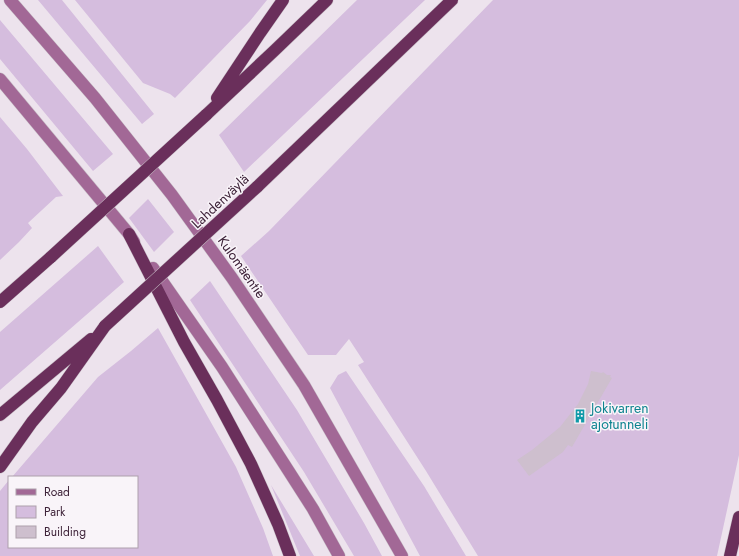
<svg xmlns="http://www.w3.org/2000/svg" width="739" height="556" font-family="Jost,sans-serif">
	<rect width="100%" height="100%" fill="#ede3ed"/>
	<path fill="#d5bdde" d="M 38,0 L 62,0 L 154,114 L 142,124 Z
		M 75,0 L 267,0 L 250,21 L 175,98 L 170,94 L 143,83 Z
		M 357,0 L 425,0 L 244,172 L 219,135 Z
		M 493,0 L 739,0 L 739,455 L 717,556 L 478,556 L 426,471 L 358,365 L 364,362 L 349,339 L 336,355 L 308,355 L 241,256 L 269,231 Z
		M 0,20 L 113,154 L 93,171 L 0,59 Z
		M 0,117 L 27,149 L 63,196 L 56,197 L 28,223 L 32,228 L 19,242 L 0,260 Z
		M 148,199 L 174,232 L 154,252 L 129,218 Z
		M 98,246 L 124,282 L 0,390 L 0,332 Z
		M 210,281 L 297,410 L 364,523 L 382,556 L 354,556 L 304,472 L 190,300 Z
		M 158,328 L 236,467 L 263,528 L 273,556 L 0,556 L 0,491 L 9,480 L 9,547 L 137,547 L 137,477 L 12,477 L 98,377 L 131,351 Z
		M 346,371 L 424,486 L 466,556 L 420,556 L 330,388 L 338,375 Z
		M 271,485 L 314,556 L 300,556 Z"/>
	<path fill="#cebfce" d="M 591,371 L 602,373 L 603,372 L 607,375 L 611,375 L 610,377 L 612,378 L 572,447 L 568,445 L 563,452 L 529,476 L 517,460 L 532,450 L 560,427 L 578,404 L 588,384 Z"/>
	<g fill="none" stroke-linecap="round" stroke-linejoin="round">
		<g stroke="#c9c1c8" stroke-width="13">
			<path id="primary" d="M 10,0 L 95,98 L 172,195 L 232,278 L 304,385 L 402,556
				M 0,79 L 129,234 L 134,242
				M 153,268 L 222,367 L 313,509 L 339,556"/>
		</g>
		<g stroke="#c9c1c8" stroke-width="13">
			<path id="highway" d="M 217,98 L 260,33 L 283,0
				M 206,115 L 275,50 L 327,0
				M 257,187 L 452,0
				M 129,234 L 184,342 L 217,400 L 251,464 L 278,524 L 290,556
				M 0,302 L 51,257
				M 0,415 L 91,339
				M 0,467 L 32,422 L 61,388 L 105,326
				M 730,556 L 739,517"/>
		</g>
		<use href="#primary" stroke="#a26896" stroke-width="12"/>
		<use href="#highway" stroke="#6a2f5b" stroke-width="12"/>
		<g stroke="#c9c1c8" stroke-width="13" stroke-linecap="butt">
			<path id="highway-bridge" d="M 51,257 L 206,115
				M 105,326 L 257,187"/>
		</g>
		<use href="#highway-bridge" stroke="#6a2f5b" stroke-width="12"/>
	</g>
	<defs>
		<g id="building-bare" transform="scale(1.08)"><path d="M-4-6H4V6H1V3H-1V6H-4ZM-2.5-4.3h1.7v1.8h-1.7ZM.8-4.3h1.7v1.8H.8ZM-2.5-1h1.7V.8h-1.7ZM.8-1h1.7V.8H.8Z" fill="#0f9aa8" stroke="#f9f4f9" stroke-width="2.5" paint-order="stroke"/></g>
	</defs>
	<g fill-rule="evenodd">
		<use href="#building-bare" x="580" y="416"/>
	</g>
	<g text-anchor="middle" stroke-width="3" stroke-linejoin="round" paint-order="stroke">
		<g font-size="14" fill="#3e2339" stroke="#f9f4f9">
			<text transform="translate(220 201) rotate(-43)" y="5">Lahdenväylä</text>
			<text transform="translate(242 267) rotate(55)" y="5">Kulomäentie</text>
		</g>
		<g font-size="14" fill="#0d838f" stroke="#f9f4f9" text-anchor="start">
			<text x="591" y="413">Jokivarren<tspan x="591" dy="16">ajotunneli</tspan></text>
		</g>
	</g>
	<rect x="8" y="476" width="130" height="72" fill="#f9f4f9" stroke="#aea0ac"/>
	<rect x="16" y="489" width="20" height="6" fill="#a26896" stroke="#aea0ac"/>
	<text x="44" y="496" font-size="12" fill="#3e2339">Road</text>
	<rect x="16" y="506" width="20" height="12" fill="#d5bdde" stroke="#aea0ac"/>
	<text x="44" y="516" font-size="12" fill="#3e2339">Park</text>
	<rect x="16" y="526" width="20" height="12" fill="#cebfce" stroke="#aea0ac"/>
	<text x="44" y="536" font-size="12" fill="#3e2339">Building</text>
</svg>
